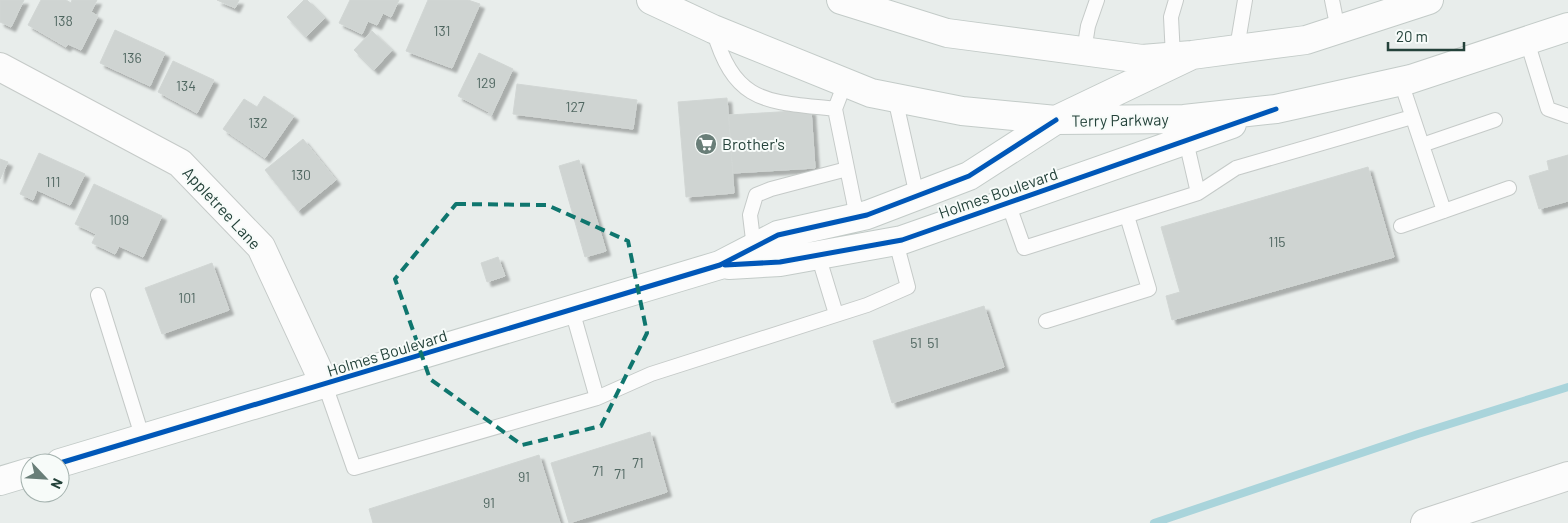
<svg xmlns="http://www.w3.org/2000/svg" width="1568" height="523" font-family="Barlow,sans-serif">
	<defs>
		<filter id="shadow"><feDropShadow dx="4.5" dy="4.5" stdDeviation="1" flood-color="#0004"/></filter>
	</defs>
	<rect width="100%" height="100%" fill="#e8edeb"/>
	<g fill="none" stroke-linecap="round" stroke-linejoin="round">
		<path stroke="#a9d4db" stroke-width="8" d="M 1154,523 L 1418,434 L 1568,387"/>
	</g>
	<path fill="#cfd4d2" stroke="#d1d6d4" filter="url(#shadow)" d="M 0,0 L 24,0 L 11,27 L 0,22 Z
		M 41,0 L 66,0 L 71,3 L 72,0 L 97,0 L 91,12 L 98,16 L 81,50 L 68,44 L 66,47 L 28,25 Z
		M 217,0 L 239,0 L 235,8 Z
		M 304,0 L 307,0 L 325,18 L 306,37 L 287,17 Z
		M 350,0 L 399,0 L 391,17 L 383,13 L 377,25 L 368,21 L 362,34 L 339,23 Z
		M 428,0 L 468,0 L 480,4 L 452,68 L 406,51 Z
		M 115,30 L 165,53 L 150,86 L 100,63 Z
		M 372,31 L 392,50 L 374,70 L 354,50 Z
		M 479,53 L 513,69 L 491,116 L 488,114 L 489,112 L 458,96 Z
		M 173,61 L 214,80 L 197,113 L 158,92 Z
		M 517,84 L 637,100 L 633,129 L 513,114 Z
		M 264,96 L 294,116 L 265,158 L 223,129 L 244,99 L 257,107 Z
		M 727,98 L 734,193 L 686,197 L 678,102 Z
		M 811,110 L 815,168 L 733,173 L 729,115 Z
		M 303,139 L 336,180 L 298,211 L 265,170 Z
		M 39,153 L 85,174 L 70,205 L 37,190 L 33,200 L 20,194 Z
		M 1568,155 L 1568,201 L 1539,209 L 1529,176 L 1549,170 L 1547,161 Z
		M 0,159 L 8,162 L 0,179 Z
		M 579,160 L 606,251 L 585,257 L 559,166 Z
		M 1368,167 L 1394,257 L 1172,320 L 1166,296 L 1180,292 L 1161,227 Z
		M 94,184 L 162,216 L 143,257 L 119,246 L 115,254 L 92,243 L 96,234 L 75,224 Z
		M 498,257 L 505,276 L 487,282 L 481,263 Z
		M 212,263 L 229,310 L 162,334 L 145,288 Z
		M 984,306 L 1004,367 L 892,403 L 873,341 Z
		M 650,432 L 667,492 L 569,523 L 551,463 Z
		M 539,455 L 560,523 L 373,523 L 369,509 Z"/>
	<g fill="none" stroke-linecap="round" stroke-linejoin="round">
		<g stroke="#c5cac8" stroke-width="16">
			<path id="lane" d="M 1332,0 L 1338,30
				M 713,29 C 735,105 766,101 835,109 L 857,217
				M 1527,41 L 1548,109 L 1568,116
				M 1237,48 L 1245,0
				M 1084,51 L 1088,26 L 1097,0
				M 1173,57 L 1171,17 L 1176,0
				M 1401,82 L 1444,211 L 1509,188
				M 895,98 L 917,196
				M 835,109 L 845,83
				M 1186,141 L 1198,193 L 1236,168 L 1412,117
				M 1422,145 L 1495,120
				M 1008,203 L 1024,248 L 1198,193
				M 1401,226 L 1444,211
				M 754,248 L 750,215 L 756,195 L 771,189 L 847,169
				M 818,255 L 836,314
				M 98,295 L 143,439
				M 1046,321 L 1149,289 L 1127,216
				M 325,385 L 354,468 L 597,398 L 572,310
				M 597,398 L 651,374 L 867,305 L 908,287 L 896,242"/>
		</g>
		<g stroke="#c5cac8" stroke-width="30">
			<path id="street" d="M 0,67 L 180,163 L 261,247 L 325,385
				M 1425,523 L 1568,476"/>
		</g>
		<g stroke="#c3cbc8" stroke-width="30">
			<path id="secondary" d="M 651,0 L 713,29 L 871,93 L 962,111 L 1056,120 L 1184,119 L 1276,109 L 1411,79 L 1568,27
				M 841,0 L 947,33 L 1142,59 L 1192,55 L 1306,40 L 1429,0
				M 729,265 L 780,262 L 902,240 L 1232,124
				M 60,463 L 720,265 L 778,235 L 867,215 L 969,176 L 1056,120 L 1192,55
				M 0,481 L 30,472"/>
		</g>
		<use href="#lane" stroke="#fcfcfc" stroke-width="14"/>
		<use href="#street" stroke="#fcfcfc" stroke-width="28"/>
		<use href="#secondary" stroke="#fcfcfc" stroke-width="28"/>
		<g stroke="#f7fbf9" stroke-width="8">
			<path id="cycleway" d="M 725,265 L 780,262 L 902,240 L 1276,109
				M 60,463 L 720,265 L 778,235 L 867,215 L 969,176 L 1056,120"/>
		</g>
		<use href="#cycleway" stroke="#0057b8" stroke-width="5"/>
	</g>
	<path fill="none" stroke="#0f766e" stroke-width="4" stroke-dasharray="10 6" stroke-linejoin="round" d="M 456,204 L 547,205 L 628,241 L 647,333 L 601,426 L 522,445 L 430,379 L 395,279 Z"/>
	<defs>
		<g id="supermarket-disc" transform="scale(1.125)"><circle r="9.5" fill="#697e78" stroke="#f7fbf9"/><path d="M-6-5.5h2.5l.6 2H6L4.5 2H-2.5L-4.4-4H-6ZM-1.5 3.2a1.3 1.3 0 1 0 .1 0ZM3 3.2a1.3 1.3 0 1 0 .1 0Z" fill="#fff"/></g>
	</defs>
	<g fill-rule="evenodd">
		<use href="#supermarket-disc" x="706" y="144"/>
	</g>
	<g text-anchor="middle" stroke-width="4" stroke-linejoin="round" paint-order="stroke">
		<g font-size="14" fill="#506761">
			<text x="63" y="26">138</text>
			<text x="442" y="36">131</text>
			<text x="132" y="63">136</text>
			<text x="486" y="88">129</text>
			<text x="186" y="91">134</text>
			<text x="575" y="112">127</text>
			<text x="258" y="128">132</text>
			<text x="301" y="180">130</text>
			<text x="53" y="187">111</text>
			<text x="119" y="225">109</text>
			<text x="1277" y="247">115</text>
			<text x="187" y="303">101</text>
			<text x="916" y="348">51</text>
			<text x="933" y="348">51</text>
			<text x="638" y="468">71</text>
			<text x="598" y="476">71</text>
			<text x="620" y="479">71</text>
			<text x="524" y="482">91</text>
			<text x="489" y="508">91</text>
		</g>
		<g font-size="16" fill="#24423a" stroke="#f7fbf9">
			<text transform="translate(1120 120) rotate(-1)" y="6">Terry Parkway</text>
			<text transform="translate(998 193) rotate(-19)" y="6">Holmes Boulevard</text>
			<text transform="translate(222 208) rotate(47)" y="6">Appletree Lane</text>
			<text transform="translate(387 353) rotate(-17)" y="6">Holmes Boulevard</text>
		</g>
		<g font-size="16" fill="#24423a" stroke="#f7fbf9" text-anchor="start">
			<text x="722" y="150">Brother's</text>
		</g>
	</g>
	<g transform="translate(45 478) rotate(115)"><circle r="24" fill="#f7fbf9" stroke="#a3b1ad"/>
	<path d="M0-4L9 19L0 12L-9 19Z" fill="#697e78"/>
	<text y="-8" font-size="14" font-weight="bold" text-anchor="middle" fill="#24423a">N</text>
	</g>
	<path d="M1388 42v8h76v-8" fill="none" stroke="#24423a" stroke-width="2.5"/>
	<text x="1396" y="42" font-size="15" fill="#24423a" stroke="#f7fbf9" stroke-width="4" paint-order="stroke">20 m</text>
</svg>
